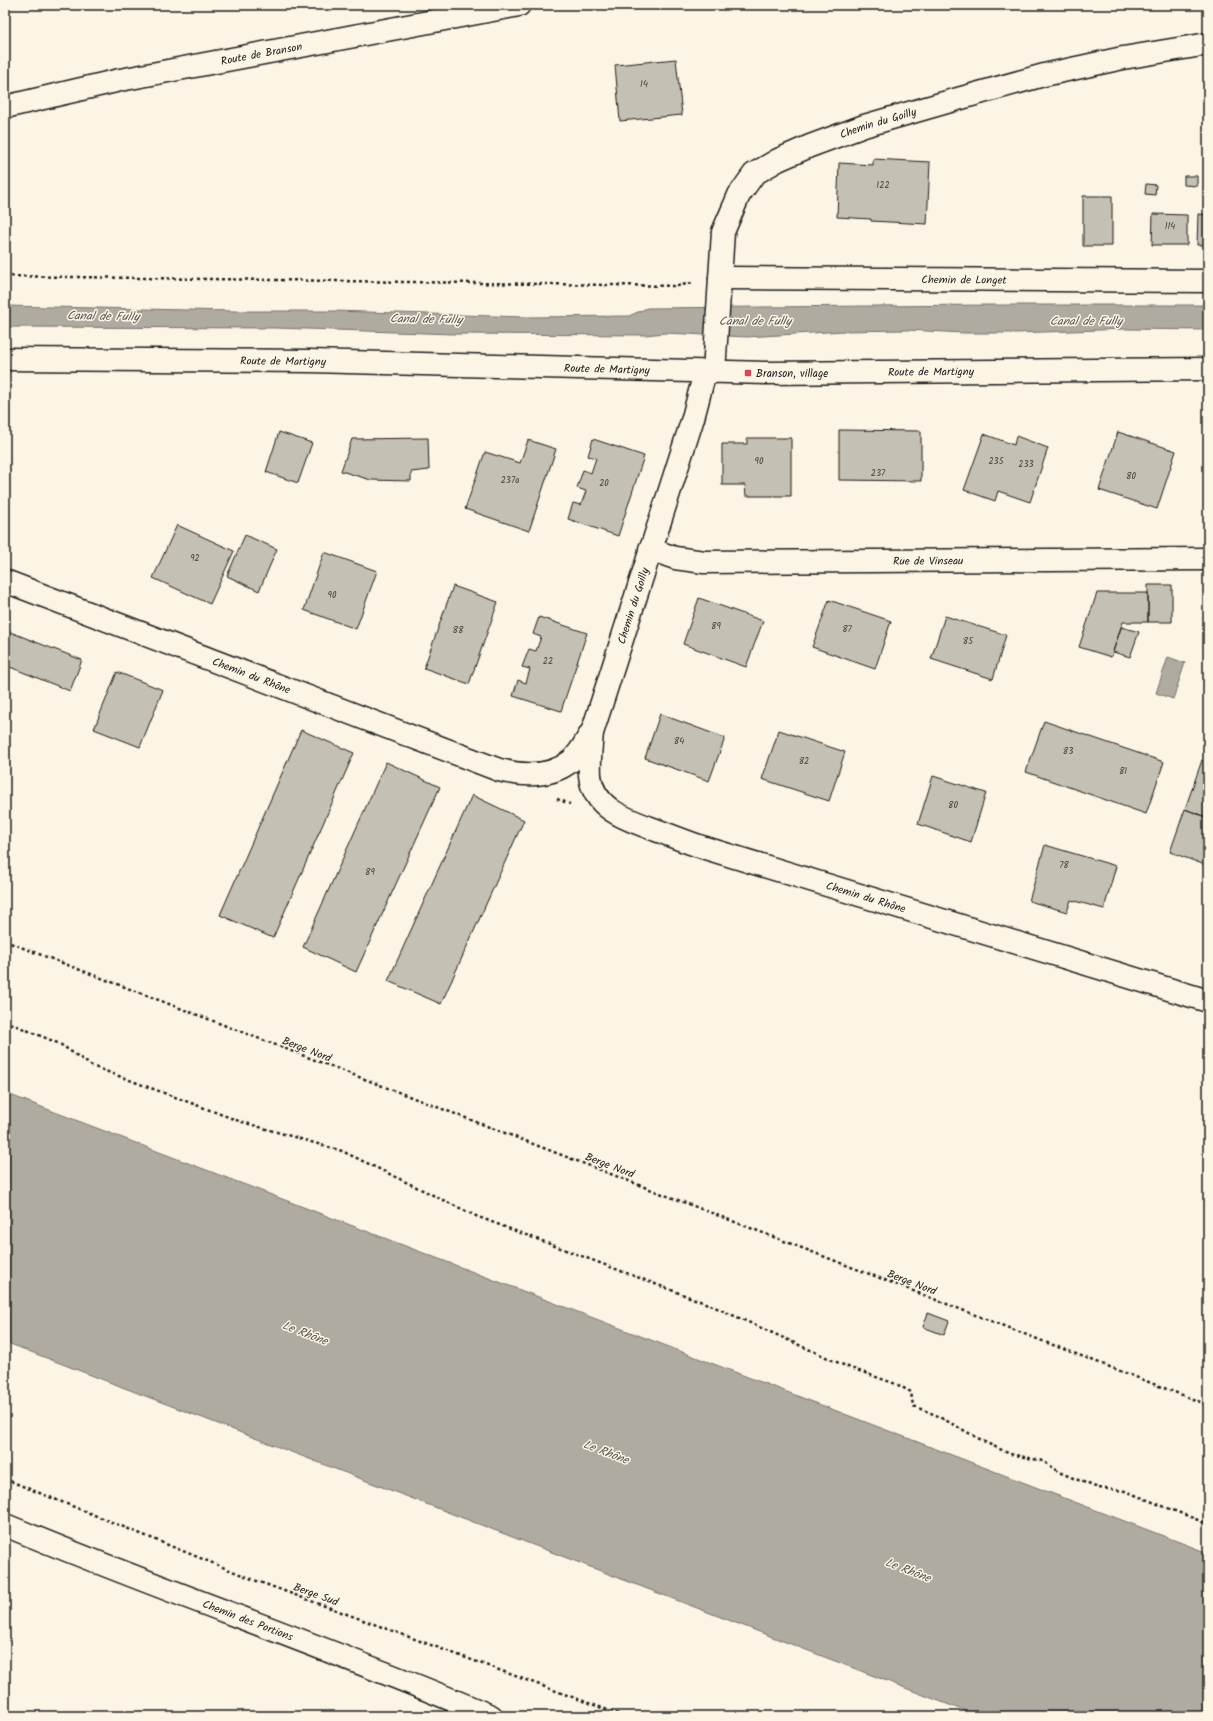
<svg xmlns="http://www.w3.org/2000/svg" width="1213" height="1721" font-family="Kalam,sans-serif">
	<rect width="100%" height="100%" fill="#fcf5e5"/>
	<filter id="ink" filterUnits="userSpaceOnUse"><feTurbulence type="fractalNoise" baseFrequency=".025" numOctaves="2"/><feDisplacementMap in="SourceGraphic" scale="8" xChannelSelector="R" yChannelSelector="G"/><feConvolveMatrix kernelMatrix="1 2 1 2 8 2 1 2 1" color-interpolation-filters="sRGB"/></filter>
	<g filter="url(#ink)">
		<path fill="#b0aba1" stroke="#75726c" d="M 987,305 L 1208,305 L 1208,330 L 1126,329 L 1017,333 L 964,333 L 906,330 L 844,331 L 747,337 L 665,333 L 645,335 L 453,334 L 276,328 L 5,327 L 5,306 L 234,311 L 334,311 L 525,317 L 629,316 L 647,308 Z
			M 1168,657 L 1185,663 L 1173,699 L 1156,693 Z
			M 5,1093 L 1208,1553 L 1208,1716 L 978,1716 L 5,1342 Z"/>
		<path fill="#c4c0b3" stroke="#1c1c1c" d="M 676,59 L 682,115 L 620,121 L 615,65 Z
			M 873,159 L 930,162 L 927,224 L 871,221 L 871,219 L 837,217 L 839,163 L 873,165 Z
			M 1184,176 L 1197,176 L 1197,186 L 1184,185 Z
			M 1146,184 L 1156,185 L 1155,195 L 1145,194 Z
			M 1083,196 L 1112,196 L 1112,246 L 1083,246 Z
			M 1153,214 L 1187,215 L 1187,245 L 1152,245 Z
			M 1198,214 L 1208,215 L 1208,245 L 1197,245 Z
			M 839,430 L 921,431 L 921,481 L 839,480 Z
			M 279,432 L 312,443 L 298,483 L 266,472 Z
			M 1118,432 L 1176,451 L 1157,509 L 1099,490 Z
			M 984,434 L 1014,445 L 1016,436 L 1048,448 L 1030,502 L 998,491 L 995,501 L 964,490 Z
			M 428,438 L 429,470 L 411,472 L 411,481 L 371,480 L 341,471 L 352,439 Z
			M 747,438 L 791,438 L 791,496 L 746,496 L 745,485 L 722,485 L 722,444 L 747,444 Z
			M 593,439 L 644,456 L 618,536 L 568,519 L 573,503 L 581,505 L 586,491 L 577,488 L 583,470 L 591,473 L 596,458 L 588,456 Z
			M 528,440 L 556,449 L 529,531 L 465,509 L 485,452 L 520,463 Z
			M 177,525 L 234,551 L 210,604 L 153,578 Z
			M 245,535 L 277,549 L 259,591 L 227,576 Z
			M 324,552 L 377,571 L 356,629 L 304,610 Z
			M 1148,585 L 1172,585 L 1172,622 L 1148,622 Z
			M 453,586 L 498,602 L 469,684 L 424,668 Z
			M 1097,593 L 1148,593 L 1148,622 L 1123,622 L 1111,657 L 1079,647 Z
			M 699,598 L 763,621 L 746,667 L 683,644 Z
			M 829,600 L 891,621 L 875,669 L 812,647 Z
			M 945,616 L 1006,635 L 993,679 L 931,659 Z
			M 539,617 L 587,633 L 561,711 L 513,696 L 518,680 L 526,683 L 530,669 L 522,667 L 529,649 L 536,651 L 541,637 L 533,634 Z
			M 1121,627 L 1139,632 L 1130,657 L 1113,652 Z
			M 5,630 L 82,660 L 70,691 L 5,665 Z
			M 117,672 L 163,690 L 140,747 L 94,729 Z
			M 660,714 L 725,738 L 709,781 L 645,758 Z
			M 1044,721 L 1164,762 L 1146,814 L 1026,772 Z
			M 301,730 L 354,753 L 273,938 L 220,915 Z
			M 779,730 L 845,752 L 829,801 L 762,779 Z
			M 1202,760 L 1208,762 L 1208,818 L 1185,809 Z
			M 386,762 L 440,787 L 356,972 L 303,947 Z
			M 933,776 L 986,793 L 971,842 L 918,824 Z
			M 472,795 L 524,820 L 441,1004 L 388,981 Z
			M 1185,809 L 1208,818 L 1208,866 L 1170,852 Z
			M 1045,845 L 1116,866 L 1104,909 L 1071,900 L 1067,912 L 1029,901 Z
			M 928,1313 L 949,1321 L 944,1335 L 923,1327 Z"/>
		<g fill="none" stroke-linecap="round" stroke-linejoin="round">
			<g stroke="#1c1c1c" stroke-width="25">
				<g id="street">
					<path id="s1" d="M 5,107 L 120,80 L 519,5"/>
					<path id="s2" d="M 720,278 L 1208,281"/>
					<path id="s3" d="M 714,372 L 723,232 L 739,195 L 754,174 L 778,160 L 810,146 L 864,126 L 947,102 L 1044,75 L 1123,58 L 1208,44"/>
					<path id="s4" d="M 650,549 L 675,558 L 704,562 L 1208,559"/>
					<path id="s5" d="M 5,581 L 499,770 C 523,776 550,778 571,761 C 581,753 586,740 593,730 L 693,418 L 705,372"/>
					<path id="s6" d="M 592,732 C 591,746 589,761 590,775 C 593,810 629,820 656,830 C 672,836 687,842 702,847 L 1208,1001"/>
					<path id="s7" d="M 5,1525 C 166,1592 330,1648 491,1716"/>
				</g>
			</g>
			<g stroke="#1c1c1c" stroke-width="25">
				<g id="secondary">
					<path id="s8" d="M 5,359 L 310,361 L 766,373 L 1208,369"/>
				</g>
			</g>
			<path stroke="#1c1c1c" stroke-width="2.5" stroke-dasharray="3 3" stroke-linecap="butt" d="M 5,276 L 677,286 L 692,283
				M 557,799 L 570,804
				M 5,941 L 484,1125 L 1208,1405
				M 5,1021 L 60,1044 L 92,1066 L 239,1121 L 342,1151 L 476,1216 L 708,1304 L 848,1367 L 896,1384 L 911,1392 L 913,1406 L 936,1415 L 987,1443 L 1010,1454 L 1043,1461 L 1061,1473 L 1098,1488 L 1125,1491 L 1208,1524
				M 5,1479 L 257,1581 L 624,1716"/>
			<use href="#street" stroke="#fcf5e5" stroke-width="22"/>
			<use href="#secondary" stroke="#fcf5e5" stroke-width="22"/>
		</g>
	</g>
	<rect fill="#d1495b" stroke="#fcf5e5" stroke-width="1.5" x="744" y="369" width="8" height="8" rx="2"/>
	<g text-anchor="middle" stroke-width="3" stroke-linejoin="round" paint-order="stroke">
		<g font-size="9" fill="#464542">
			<text x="644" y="87">14</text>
			<text x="883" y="188">122</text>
			<text x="1170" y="229">114</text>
			<text x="759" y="464">90</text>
			<text x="996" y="464">235</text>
			<text x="1026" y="467">233</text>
			<text x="878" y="476">237</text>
			<text x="1131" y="479">80</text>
			<text x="510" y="483">237a</text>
			<text x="604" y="486">20</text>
			<text x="195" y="561">92</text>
			<text x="332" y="598">90</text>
			<text x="716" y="629">89</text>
			<text x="847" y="632">87</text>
			<text x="458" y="633">88</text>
			<text x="968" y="644">85</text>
			<text x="548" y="664">22</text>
			<text x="679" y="744">84</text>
			<text x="1068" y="754">83</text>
			<text x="804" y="764">82</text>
			<text x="1123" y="774">81</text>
			<text x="953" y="808">80</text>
			<text x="1064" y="868">78</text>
			<text x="370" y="875">89</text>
		</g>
		<g font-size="11" fill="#1c1c1c" stroke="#fcf5e5">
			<text dy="4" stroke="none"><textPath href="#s1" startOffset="262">Route de Branson</textPath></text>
			<text dy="4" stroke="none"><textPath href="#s3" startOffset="341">Chemin du Goilly</textPath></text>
			<text dy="4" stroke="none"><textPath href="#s2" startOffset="244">Chemin de Longet</textPath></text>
			<text dy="4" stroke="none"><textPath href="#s8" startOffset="278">Route de Martigny</textPath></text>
			<text dy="4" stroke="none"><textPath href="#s8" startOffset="602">Route de Martigny</textPath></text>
			<text dy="4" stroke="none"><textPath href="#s8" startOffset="926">Route de Martigny</textPath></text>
			<text dy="4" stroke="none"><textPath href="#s4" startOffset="280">Rue de Vinseau</textPath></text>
			<text dy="4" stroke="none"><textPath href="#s5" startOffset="773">Chemin du Goilly</textPath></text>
			<text dy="4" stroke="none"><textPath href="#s5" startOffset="264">Chemin du Rhône</textPath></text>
			<text dy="4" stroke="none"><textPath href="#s6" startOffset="355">Chemin du Rhône</textPath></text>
			<text transform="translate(307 1049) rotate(21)" y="4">Berge Nord</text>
			<text transform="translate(610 1165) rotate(21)" y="4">Berge Nord</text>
			<text transform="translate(912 1282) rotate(21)" y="4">Berge Nord</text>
			<text transform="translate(316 1594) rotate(20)" y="4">Berge Sud</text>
			<text dy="4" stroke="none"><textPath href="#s7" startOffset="261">Chemin des Portions</textPath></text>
		</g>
		<g font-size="11" fill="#1c1c1c" stroke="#fcf5e5" text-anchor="start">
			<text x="756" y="377">Branson, village</text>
		</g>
		<g font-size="12" font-style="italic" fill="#575551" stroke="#fcf5e5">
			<text transform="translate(103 316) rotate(1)" y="4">Canal de Fully</text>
			<text transform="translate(426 319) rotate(1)" y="4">Canal de Fully</text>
			<text x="755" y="325">Canal de Fully</text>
			<text x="1086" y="325">Canal de Fully</text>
			<text transform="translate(305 1333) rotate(21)" y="4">Le Rhône</text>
			<text transform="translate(606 1452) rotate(21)" y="4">Le Rhône</text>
			<text transform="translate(908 1570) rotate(21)" y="4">Le Rhône</text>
		</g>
	</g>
	<rect width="1213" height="1721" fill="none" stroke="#fcf5e5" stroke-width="20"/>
	<rect x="10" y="10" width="1193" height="1701" fill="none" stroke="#1c1c1c" stroke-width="1.5" filter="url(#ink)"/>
</svg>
